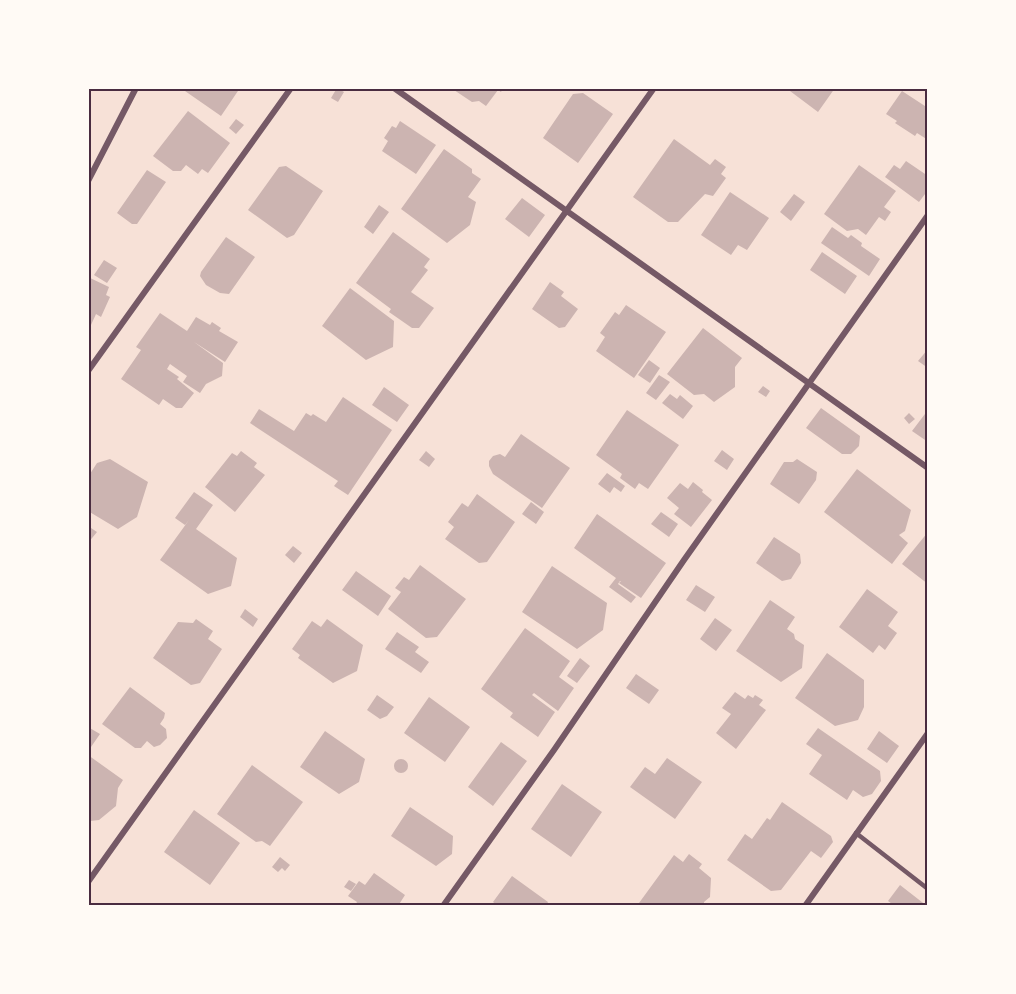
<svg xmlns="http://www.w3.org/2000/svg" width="1016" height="994" font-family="'PT Sans',sans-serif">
	<rect width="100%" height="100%" fill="#f7e1d7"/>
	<path fill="#ccb4b1" d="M 187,88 L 240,88 L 221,116 L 185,91 Z
		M 337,88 L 344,92 L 338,102 L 331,98 Z
		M 451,88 L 503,88 L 501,92 L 498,90 L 486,106 L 479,101 L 472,102 Z
		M 786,88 L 835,88 L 818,112 Z
		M 902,91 L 928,108 L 928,140 L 917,133 L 915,136 L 895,123 L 897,121 L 886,114 Z
		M 583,93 L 613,114 L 578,163 L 543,138 L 573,94 Z
		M 188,111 L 230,143 L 208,173 L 202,169 L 198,174 L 186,165 L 181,171 L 173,171 L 153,156 Z
		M 236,119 L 244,125 L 236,134 L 229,128 Z
		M 400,121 L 436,145 L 416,174 L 382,151 L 388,141 L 384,138 L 392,126 L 396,128 Z
		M 674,139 L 710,165 L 715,159 L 726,167 L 721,174 L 726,178 L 713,196 L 705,194 L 678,222 L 668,222 L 633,197 Z
		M 444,149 L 472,169 L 472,173 L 481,179 L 468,197 L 476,202 L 470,225 L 447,243 L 401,209 Z
		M 906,161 L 928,176 L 928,190 L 919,202 L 885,177 L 894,165 L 900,169 Z
		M 859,165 L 896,191 L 884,207 L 891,212 L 885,221 L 879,217 L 866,235 L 858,229 L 847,231 L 824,214 Z
		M 286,166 L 323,191 L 294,235 L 287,238 L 248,210 L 279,167 Z
		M 147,170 L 166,182 L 137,224 L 132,224 L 117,213 Z
		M 730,192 L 769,218 L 747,250 L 738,245 L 731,255 L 701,235 Z
		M 794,194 L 805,202 L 791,221 L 780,212 Z
		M 522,198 L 545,215 L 529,237 L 505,219 Z
		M 379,205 L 389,212 L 373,234 L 364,227 Z
		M 832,227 L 848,238 L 851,235 L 862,243 L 861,246 L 880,259 L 869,276 L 821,243 Z
		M 393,232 L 430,259 L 424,267 L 428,270 L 411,292 L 434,308 L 419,328 L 412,328 L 389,312 L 391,309 L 356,283 Z
		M 226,237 L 255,257 L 229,294 L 220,293 L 206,285 L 200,276 L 201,272 Z
		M 822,252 L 857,276 L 845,294 L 810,270 Z
		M 104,260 L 117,268 L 107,283 L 94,275 Z
		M 88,277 L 109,287 L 106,295 L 110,297 L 101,317 L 96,314 L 91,325 L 88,325 Z
		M 550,282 L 564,292 L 561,296 L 578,309 L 565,327 L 559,328 L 532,309 Z
		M 350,288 L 394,321 L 393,347 L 366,360 L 322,326 Z
		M 626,305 L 666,332 L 634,378 L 596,351 L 605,337 L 600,333 L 615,312 L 619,315 Z
		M 160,313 L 187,331 L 196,317 L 210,325 L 212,322 L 221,328 L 219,331 L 238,342 L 225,362 L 194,342 L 223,363 L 222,376 L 206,384 L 200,393 L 183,382 L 187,376 L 170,364 L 167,369 L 179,377 L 177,379 L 194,393 L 182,408 L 176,408 L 163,399 L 159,405 L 121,379 L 141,350 L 136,347 Z
		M 703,328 L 742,358 L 735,367 L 735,387 L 714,402 L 704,394 L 694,395 L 667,374 Z
		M 928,349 L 928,368 L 918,361 Z
		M 649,360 L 660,368 L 650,383 L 638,375 Z
		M 659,375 L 670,382 L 656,400 L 646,393 Z
		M 763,386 L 770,391 L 766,397 L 758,392 Z
		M 384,387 L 409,405 L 397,422 L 372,405 Z
		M 670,394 L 677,399 L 680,395 L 693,406 L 683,419 L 662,403 Z
		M 343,397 L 392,430 L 348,495 L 334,486 L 338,481 L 250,423 L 259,409 L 294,431 L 306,413 L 311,416 L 313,414 L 326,422 Z
		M 821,408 L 860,436 L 859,446 L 851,454 L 842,454 L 806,428 Z
		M 627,410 L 679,445 L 648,489 L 639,483 L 635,489 L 620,478 L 622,474 L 596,455 Z
		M 928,410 L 928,442 L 912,431 Z
		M 909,413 L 915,419 L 909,424 L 904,418 Z
		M 521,434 L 570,468 L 542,508 L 493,474 L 489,466 L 489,461 L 493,456 L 500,454 L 505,457 Z
		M 722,450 L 734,459 L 727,470 L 714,461 Z
		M 241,451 L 257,463 L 254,467 L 265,475 L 235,512 L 205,487 L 232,453 L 237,456 Z
		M 426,451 L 435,459 L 429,467 L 419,460 Z
		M 110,459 L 148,482 L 137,517 L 118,529 L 88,511 L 88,477 L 97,463 Z
		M 797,459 L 817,472 L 816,480 L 799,504 L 770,484 L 784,462 L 793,462 Z
		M 857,469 L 911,510 L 905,531 L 899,535 L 908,543 L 892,564 L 824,512 Z
		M 607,473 L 625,486 L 621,492 L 614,487 L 610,493 L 598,484 Z
		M 693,482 L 703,490 L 702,492 L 712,500 L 691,527 L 674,514 L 679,508 L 667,498 L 680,483 L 688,489 Z
		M 194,492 L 213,505 L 196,529 L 237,558 L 231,586 L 208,594 L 160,560 L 189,520 L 185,525 L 175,518 Z
		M 477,494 L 515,522 L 487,562 L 479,563 L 445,539 L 454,527 L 448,522 L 462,503 L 468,507 Z
		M 531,502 L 544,512 L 536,524 L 522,514 Z
		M 661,512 L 678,524 L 669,537 L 651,524 Z
		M 597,514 L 666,563 L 641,598 L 619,583 L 621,581 L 620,581 L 618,584 L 636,597 L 631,603 L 609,587 L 616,578 L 574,548 Z
		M 88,526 L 97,532 L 88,543 Z
		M 928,532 L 928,584 L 902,564 Z
		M 774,537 L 800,554 L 801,563 L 791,579 L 782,581 L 756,563 Z
		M 293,546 L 302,553 L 294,563 L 285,555 Z
		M 420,565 L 466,599 L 437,637 L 426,638 L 388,609 L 401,592 L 395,588 L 404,577 L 409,580 Z
		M 552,566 L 607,603 L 603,630 L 577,649 L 522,612 Z
		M 356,571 L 391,596 L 378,616 L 342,590 Z
		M 696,585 L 715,597 L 705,612 L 686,600 Z
		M 867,589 L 898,612 L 888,626 L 897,633 L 885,650 L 879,645 L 873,653 L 839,627 Z
		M 770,600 L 795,617 L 787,629 L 794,634 L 795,639 L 804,645 L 802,668 L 781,682 L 736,651 Z
		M 245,609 L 258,619 L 253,627 L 240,617 Z
		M 715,618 L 732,630 L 716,651 L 700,639 Z
		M 196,619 L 213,631 L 208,639 L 222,649 L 200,683 L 191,685 L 153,658 L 178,622 L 193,623 Z
		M 327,619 L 363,645 L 357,671 L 333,683 L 298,658 L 300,655 L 292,649 L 312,621 L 321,627 Z
		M 525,628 L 570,661 L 559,677 L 574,688 L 558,711 L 534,693 L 532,695 L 555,712 L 538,737 L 510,717 L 513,713 L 481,689 Z
		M 397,632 L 419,647 L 415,652 L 429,662 L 421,673 L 385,649 Z
		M 827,653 L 864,680 L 864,707 L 858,720 L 835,726 L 795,698 Z
		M 580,658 L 590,666 L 577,683 L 567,676 Z
		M 636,674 L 659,690 L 649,704 L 626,688 Z
		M 130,687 L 165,713 L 164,718 L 160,724 L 166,729 L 167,738 L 160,745 L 154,747 L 147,741 L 141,748 L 135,748 L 102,724 Z
		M 735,692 L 745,699 L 748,695 L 753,698 L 755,695 L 763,700 L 759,705 L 766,710 L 736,749 L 716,733 L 731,714 L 722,708 Z
		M 377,695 L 394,707 L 387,716 L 380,719 L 367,710 Z
		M 429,697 L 470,727 L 445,762 L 404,733 Z
		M 88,727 L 100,734 L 91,747 L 88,746 Z
		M 818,728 L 880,771 L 881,781 L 872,794 L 863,797 L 853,790 L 847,800 L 809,774 L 822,755 L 806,744 Z
		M 325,731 L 365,759 L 359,782 L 339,794 L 300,767 Z
		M 879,731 L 899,746 L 887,763 L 867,749 Z
		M 501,742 L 527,761 L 493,806 L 468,787 Z
		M 88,755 L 123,780 L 118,788 L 116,806 L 99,820 L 90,821 L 88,820 Z
		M 667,758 L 702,782 L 675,819 L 630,787 L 645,767 L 655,774 Z
		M394 766a7 7 0 1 1 14 0a7 7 0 1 1-14 0Z
		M 252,765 L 303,802 L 270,846 L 262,841 L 256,842 L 217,814 Z
		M 562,784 L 602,812 L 571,857 L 531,829 Z
		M 782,802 L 831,836 L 833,842 L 821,858 L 811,851 L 781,890 L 771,891 L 727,860 L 745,834 L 752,839 L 767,818 L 770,820 Z
		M 410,807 L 453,836 L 452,854 L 436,866 L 391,836 Z
		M 194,810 L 240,843 L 210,885 L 164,852 Z
		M 689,854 L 702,864 L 699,868 L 711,878 L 710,897 L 704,902 L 704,906 L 642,906 L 639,903 L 674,855 L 683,862 Z
		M 280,857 L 290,865 L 285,871 L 282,868 L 278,872 L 272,867 Z
		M 374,873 L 405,895 L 398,906 L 355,906 L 357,902 L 348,896 L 359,881 L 365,885 Z
		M 512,876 L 548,902 L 546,906 L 498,906 L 493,902 Z
		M 349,880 L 356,884 L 351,891 L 344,887 Z
		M 900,885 L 927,906 L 895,906 L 888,901 Z"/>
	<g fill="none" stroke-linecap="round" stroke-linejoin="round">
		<path stroke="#755966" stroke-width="4.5" d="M 856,833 L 928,889"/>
		<path stroke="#755966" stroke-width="6" d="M 394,88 L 928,468
			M 88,181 L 136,88
			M 88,371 L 291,88
			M 88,882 L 654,88
			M 443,906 L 554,750 L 684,560 L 928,215
			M 805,906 L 928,733"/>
	</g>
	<rect width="1016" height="994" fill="none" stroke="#fffaf5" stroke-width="180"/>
	<rect x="90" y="90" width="836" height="814" fill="none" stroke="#4a2c40" stroke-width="2"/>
</svg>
